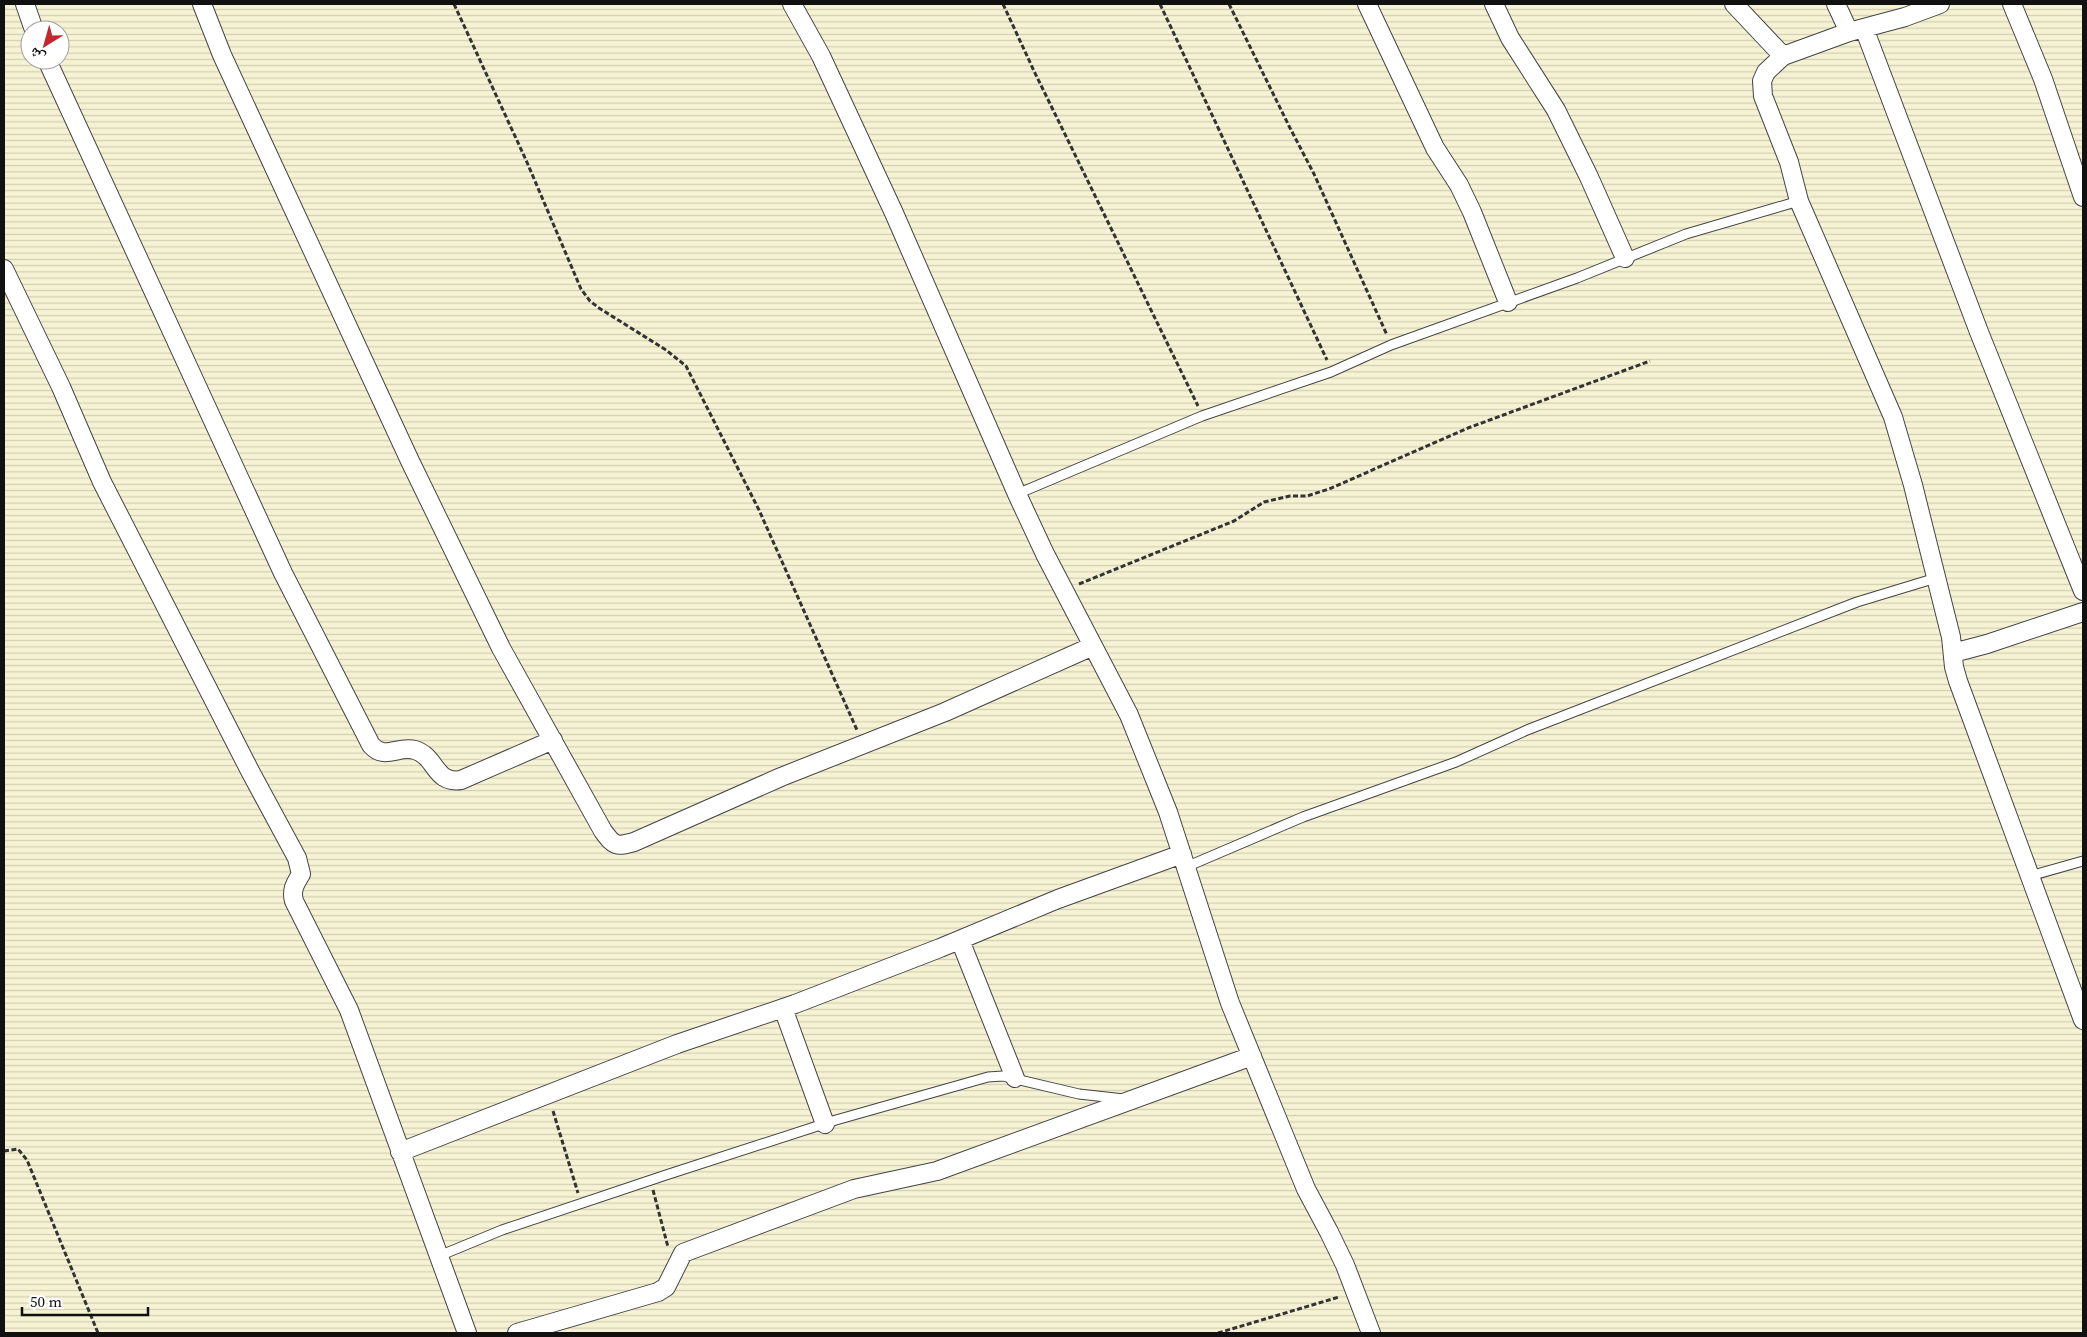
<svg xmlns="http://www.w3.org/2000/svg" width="2087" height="1337" font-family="'Source Serif 4','Noto Naskh Arabic',serif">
	<defs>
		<pattern id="farmland-rules" width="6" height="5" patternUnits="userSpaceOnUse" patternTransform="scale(1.25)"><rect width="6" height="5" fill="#f6f3d4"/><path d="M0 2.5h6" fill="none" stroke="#d2cfb5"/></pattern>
	</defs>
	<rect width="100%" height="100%" fill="#fffdf5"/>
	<path fill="url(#farmland-rules)" fill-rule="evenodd" d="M 4,4 L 2083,4 L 2083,1333 L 4,1333 ZM 30,30 L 60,30 L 60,60 L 30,60 Z"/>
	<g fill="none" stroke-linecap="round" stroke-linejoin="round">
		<g stroke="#444" stroke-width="11">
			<path id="lane" d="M 1017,494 L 1202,416 L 1331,372 L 1391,345 L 1577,278 L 1686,234 L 1799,201
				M 1186,867 L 1303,817 L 1456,762 L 1527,730 L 1857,602 L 1936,578
				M 2030,876 L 2083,861
				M 439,1256 L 502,1230 L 666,1175 L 836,1120 L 988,1077 L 1003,1076 L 1079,1094 L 1124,1099"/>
		</g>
		<g stroke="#444" stroke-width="20">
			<path id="street" d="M 25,4 L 34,30
				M 202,4 L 222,55 L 410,461 L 501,648 L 603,831 C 614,846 616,847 634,842 L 781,777 L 945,712 L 1093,646
				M 792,4 L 821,56 L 894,213 L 1017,494 L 1045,554 L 1129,715 L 1168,812 L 1230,1003 L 1306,1189 L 1329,1232 L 1345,1265 L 1371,1333
				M 1367,4 L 1435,148 L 1459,185 L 1472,212 L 1508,302
				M 1494,4 L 1510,38 L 1556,110 L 1589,177 L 1625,258
				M 1734,4 L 1783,56
				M 1836,4 L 1849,32
				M 1940,4 L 1905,17 L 1849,32 L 1783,56 L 1766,72 L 1762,81 L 1763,96 L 1789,162 L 1799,201 L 1893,417 L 1913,485 L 1951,637 L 1954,667 L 1958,681 L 2083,1020
				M 2012,4 L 2043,79 L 2083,197
				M 1864,28 L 1979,332 L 2083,591
				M 47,60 L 283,573 L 371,745 C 385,761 398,745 415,750 C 437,757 434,784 461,780 L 553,740
				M 4,269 L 61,387 L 102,482 L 250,771 L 297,858 L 301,874 C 295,884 291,890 294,901 L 349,1010 L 467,1333
				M 1953,653 L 1987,644 L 2083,612
				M 960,940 L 1015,1078
				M 783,1008 L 825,1124
				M 400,1152 L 677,1044 L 795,1004 L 940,948 L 1058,899 L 1182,854
				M 517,1333 L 658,1292 L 666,1287 L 683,1253 L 854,1189 L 937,1171 L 1252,1056"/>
		</g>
		<path stroke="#333" stroke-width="3" stroke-dasharray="5 2.5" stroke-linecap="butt" d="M 454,4 L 526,160 L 581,289 L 590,301 L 599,308 L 666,350 L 686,366 L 759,510 L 857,730
			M 1003,4 L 1034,71 L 1198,406
			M 1160,4 L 1327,360
			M 1229,4 L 1289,126 L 1314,174 L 1387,335
			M 1079,584 L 1234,521 L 1264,502 L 1290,496 L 1307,496 L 1329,489 L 1468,428 L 1650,361
			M 553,1111 L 578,1193
			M 4,1151 L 18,1149 L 27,1160 L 98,1333
			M 653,1190 L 668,1247
			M 1218,1333 L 1339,1297"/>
		<use href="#lane" stroke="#fff" stroke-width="9"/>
		<use href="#street" stroke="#fff" stroke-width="18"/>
	</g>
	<rect width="2087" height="1337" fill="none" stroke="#111111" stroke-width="10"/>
	<g transform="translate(45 45) rotate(217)"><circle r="24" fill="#ffffff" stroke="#a0a0a0"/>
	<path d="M0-4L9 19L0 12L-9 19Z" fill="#c4262e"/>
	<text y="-8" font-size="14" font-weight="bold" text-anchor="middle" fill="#111111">ش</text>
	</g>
	<path d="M22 1307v8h126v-8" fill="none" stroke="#111111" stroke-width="2.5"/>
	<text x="30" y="1307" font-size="15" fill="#111111" stroke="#ffffff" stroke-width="4" paint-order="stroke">50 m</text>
</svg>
